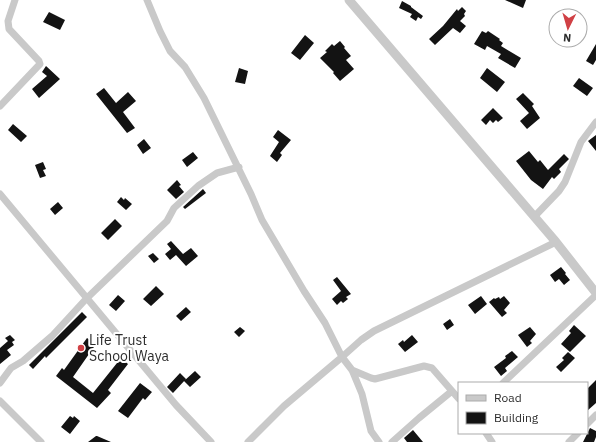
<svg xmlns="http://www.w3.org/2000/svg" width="596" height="442" font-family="'IBM Plex Sans',sans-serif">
	<rect width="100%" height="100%" fill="#fff"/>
	<path fill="#131313" d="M 505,0 L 526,0 L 523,8 Z
		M 402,1 L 411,6 L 411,7 L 423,16 L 421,19 L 418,17 L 416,21 L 410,17 L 412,14 L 399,8 Z
		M 462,7 L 466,11 L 464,14 L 465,16 L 460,21 L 466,26 L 460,33 L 453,28 L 435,45 L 429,39 L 443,26 L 457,9 L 458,11 Z
		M 49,12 L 65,20 L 60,30 L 43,22 Z
		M 482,31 L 486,33 L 488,31 L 500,39 L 499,40 L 503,43 L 501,46 L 521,58 L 515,68 L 498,58 L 501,54 L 487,46 L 485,50 L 474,44 Z
		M 305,35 L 314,43 L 300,60 L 291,53 Z
		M 340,41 L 345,47 L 344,48 L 351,56 L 346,60 L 354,69 L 340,81 L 333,73 L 334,72 L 320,58 L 327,52 L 325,51 L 332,44 L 334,46 Z
		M 596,44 L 596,60 L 593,65 L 586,61 Z
		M 46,66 L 60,79 L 39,98 L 32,89 L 47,76 L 42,72 Z
		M 239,68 L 248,71 L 245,84 L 235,82 Z
		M 487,68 L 505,82 L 497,92 L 480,78 Z
		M 579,78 L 593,88 L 587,96 L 573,86 Z
		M 104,88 L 116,103 L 128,92 L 136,101 L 123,112 L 135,128 L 127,133 L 96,94 Z
		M 523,93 L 534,104 L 532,106 L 540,118 L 527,129 L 520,121 L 529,113 L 516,99 Z
		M 493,108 L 503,118 L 498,122 L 496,120 L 493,123 L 490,120 L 486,125 L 481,120 Z
		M 13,124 L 27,136 L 21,142 L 8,130 Z
		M 278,130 L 291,140 L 280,153 L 282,155 L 277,162 L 270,156 L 279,142 L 273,137 Z
		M 596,135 L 596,151 L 588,141 Z
		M 144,139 L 151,148 L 143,154 L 137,145 Z
		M 529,151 L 538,162 L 540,160 L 548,170 L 564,154 L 569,159 L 559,169 L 561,172 L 554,179 L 552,177 L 543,189 L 531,180 L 516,161 Z
		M 193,152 L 198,158 L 187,167 L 182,160 Z
		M 43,162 L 46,169 L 43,170 L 46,176 L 40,178 L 35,165 Z
		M 177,180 L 181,185 L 179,186 L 184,192 L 176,199 L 167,190 Z
		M 203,189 L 206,193 L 185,209 L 183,207 Z
		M 121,197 L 124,200 L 125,198 L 132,204 L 126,210 L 117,202 Z
		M 58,202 L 63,208 L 55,215 L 50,209 Z
		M 115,219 L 122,226 L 108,240 L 101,233 Z
		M 171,241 L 183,254 L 191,248 L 198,256 L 186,266 L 176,255 L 170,260 L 165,254 L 171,249 L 167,244 Z
		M 153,253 L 159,259 L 154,263 L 148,256 Z
		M 561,267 L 566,273 L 565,274 L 570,280 L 564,285 L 559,279 L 555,282 L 550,275 Z
		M 337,277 L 351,294 L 346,297 L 348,299 L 343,303 L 341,301 L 337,305 L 332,299 L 341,291 L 333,280 Z
		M 156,286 L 164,294 L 151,306 L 143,299 Z
		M 118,295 L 125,301 L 116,311 L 109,305 Z
		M 481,296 L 487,304 L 475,314 L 468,305 Z
		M 504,296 L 510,303 L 504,310 L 507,313 L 502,317 L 489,302 L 494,298 L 495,299 L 499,297 L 500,299 Z
		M 186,307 L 191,312 L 181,321 L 176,316 Z
		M 82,312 L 87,317 L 46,358 L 45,356 L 33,369 L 29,365 Z
		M 450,319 L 454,325 L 447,330 L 443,324 Z
		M 574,325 L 586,336 L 570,352 L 561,344 L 571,333 L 569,331 Z
		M 240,327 L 245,331 L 239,337 L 234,332 Z
		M 530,327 L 536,334 L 530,341 L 532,343 L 527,347 L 518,335 Z
		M 10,335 L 15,340 L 12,342 L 14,345 L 7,350 L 11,355 L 0,364 L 0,348 L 8,341 L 5,338 Z
		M 412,335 L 418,342 L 405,352 L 398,344 L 403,340 L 404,342 Z
		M 87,338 L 96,344 L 73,377 L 93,393 L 121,358 L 128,364 L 108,390 L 111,393 L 97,408 L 56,376 L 62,368 L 64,370 Z
		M 512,351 L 518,357 L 505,368 L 507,371 L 501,376 L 494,367 L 506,358 L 505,356 Z
		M 568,352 L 575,358 L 561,372 L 556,367 L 564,360 L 562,358 Z
		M 195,371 L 201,377 L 190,387 L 184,381 Z
		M 180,373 L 186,379 L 173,393 L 167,387 Z
		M 596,380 L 596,403 L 587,411 L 587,389 Z
		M 140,383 L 152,392 L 145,400 L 143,398 L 128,418 L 118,411 Z
		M 70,416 L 73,418 L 74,416 L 80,421 L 70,434 L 61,427 Z
		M 590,428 L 596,431 L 596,437 L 594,442 L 583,442 Z
		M 413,430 L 423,442 L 407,442 L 404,438 Z
		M 96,436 L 97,436 L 111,442 L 88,442 Z"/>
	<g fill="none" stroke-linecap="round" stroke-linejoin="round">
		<path stroke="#c9c9c9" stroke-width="7" d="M 147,0 L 160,31 L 170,51 L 185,67 L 204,98 L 251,194 L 262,220 L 304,291 L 325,323 L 342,357 L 352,370 L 362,394 L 371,431 L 379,442
			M 0,106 L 40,64 L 39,61 L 9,29 L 8,21 L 15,0
			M 0,194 L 176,405 L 211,442
			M 534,217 L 559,191 L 565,182 L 581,142 L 596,122
			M 352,370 L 371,378 L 375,379 L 424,366 L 432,368 L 459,399
			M 0,383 L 11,368 L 23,361 L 52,336 L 86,299 L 167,221 L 174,208 L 198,186 L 217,173 L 239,167
			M 503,383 L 596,295
			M 0,401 L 41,442
			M 587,424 L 596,415
			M 486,433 L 492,442
			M 248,442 L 284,406 L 342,357 L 361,340 L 374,331 L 556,242
			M 392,442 L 419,418 L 452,391
			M 569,442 L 578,433"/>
		<path stroke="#c9c9c9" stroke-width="9" d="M 349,0 L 556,242 L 596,293"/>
	</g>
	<circle fill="#d04045" stroke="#fff" stroke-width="1.5" cx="81" cy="348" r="4"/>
	<g text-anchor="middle" stroke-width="4" stroke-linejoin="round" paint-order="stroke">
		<g font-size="14" fill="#2c2c2c" stroke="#fff" text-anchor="start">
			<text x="89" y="345">Life Trust<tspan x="89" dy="16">School Waya</tspan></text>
		</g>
	</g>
	<rect x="458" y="382" width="130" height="52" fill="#ffffff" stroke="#ababab"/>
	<rect x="466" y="395" width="20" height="6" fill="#c9c9c9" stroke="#ababab"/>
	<text x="494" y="402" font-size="12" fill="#2c2c2c">Road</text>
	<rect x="466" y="412" width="20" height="12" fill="#131313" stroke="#ababab"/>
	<text x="494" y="422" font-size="12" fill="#2c2c2c">Building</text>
	<g transform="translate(568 28) rotate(185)"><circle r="19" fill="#ffffff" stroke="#ababab"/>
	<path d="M0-3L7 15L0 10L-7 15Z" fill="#d04045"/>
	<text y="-6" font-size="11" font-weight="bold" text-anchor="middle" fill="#2c2c2c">N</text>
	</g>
</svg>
